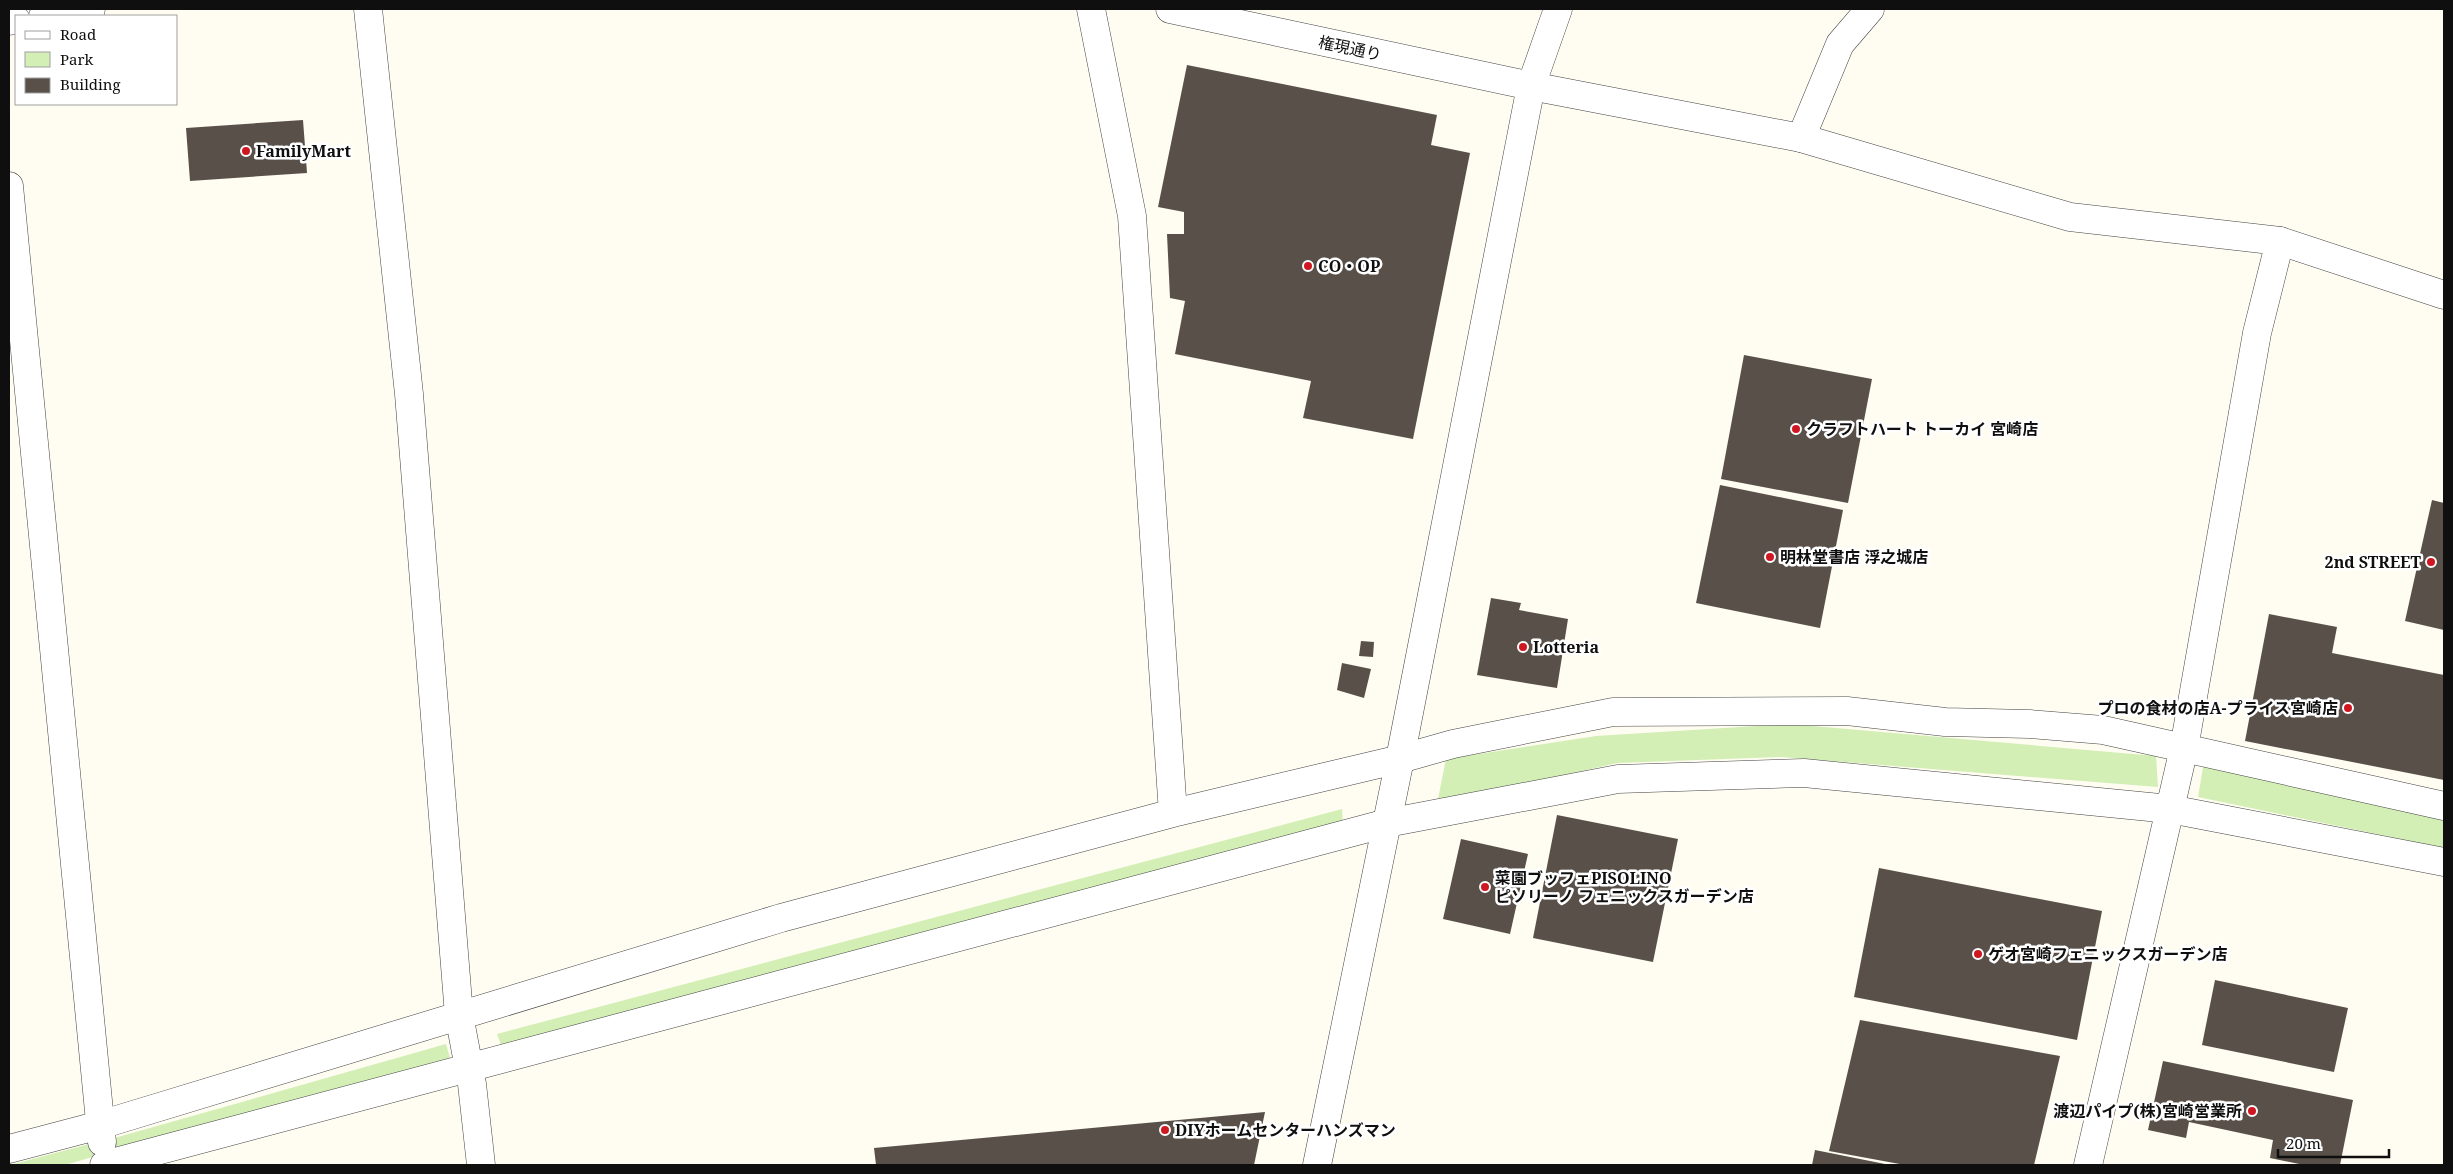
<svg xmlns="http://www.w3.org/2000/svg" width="2453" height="1174" font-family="'Noto Serif','Noto Sans JP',serif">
	<rect width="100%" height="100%" fill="#fffcf1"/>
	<path fill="#d4efb6" d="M 1790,724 L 2156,756 L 2158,787 L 1781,757 L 1617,763 L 1437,804 L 1446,759 L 1596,736 Z
		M 2204,762 L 2444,816 L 2444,848 L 2198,797 Z
		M 1342,809 L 1343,822 L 502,1048 L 497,1034 Z
		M 446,1044 L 450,1058 L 112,1152 L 111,1139 Z
		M 93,1143 L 96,1156 L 65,1165 L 10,1165 Z"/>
	<path fill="#59504a" d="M 1187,65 L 1437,115 L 1431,145 L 1470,153 L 1413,439 L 1303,418 L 1311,381 L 1175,354 L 1185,301 L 1170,298 L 1167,234 L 1184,234 L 1184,212 L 1158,207 Z
		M 303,120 L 307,173 L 190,181 L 186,128 Z
		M 1744,355 L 1872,379 L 1848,503 L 1721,479 Z
		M 1720,485 L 1843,510 L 1820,628 L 1696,603 Z
		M 2432,500 L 2444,503 L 2444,630 L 2405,621 Z
		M 1491,598 L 1521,603 L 1519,610 L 1568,619 L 1557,688 L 1477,675 Z
		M 2269,614 L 2337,627 L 2332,653 L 2444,675 L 2444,780 L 2245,741 Z
		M 1361,641 L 1374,642 L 1373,657 L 1359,656 Z
		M 1342,663 L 1371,669 L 1364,698 L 1337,690 Z
		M 1557,815 L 1678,839 L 1653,962 L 1533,938 Z
		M 1461,839 L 1528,854 L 1510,934 L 1443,919 Z
		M 1879,868 L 2102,911 L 2077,1040 L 1854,997 Z
		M 2215,980 L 2348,1008 L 2334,1072 L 2202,1045 Z
		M 1860,1020 L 2060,1056 L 2034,1165 L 1905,1165 L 1829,1151 Z
		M 2163,1061 L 2353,1100 L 2340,1165 L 2304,1165 L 2270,1158 L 2273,1140 L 2189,1122 L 2186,1138 L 2148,1130 Z
		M 1265,1112 L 1254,1165 L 876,1165 L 874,1148 Z
		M 1815,1150 L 1885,1164 L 1885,1165 L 1812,1165 Z"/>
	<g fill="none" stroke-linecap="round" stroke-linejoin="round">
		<g stroke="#424242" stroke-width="29">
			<path id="minor" d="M 368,9 L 409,394 L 459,1015 L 472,1084 L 481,1165
				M 1091,9 L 1132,216 L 1173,813
				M 1801,138 L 1840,44 L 1870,9
				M 9,186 L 102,1142
				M 9,1149 L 100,1125 L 781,918 L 1173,813 L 1400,759 L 1453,744 L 1613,712 L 1847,711 L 1945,722 L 2029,724 L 2103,730 L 2444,806
				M 104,1165 L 1387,823 L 1618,779 L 1804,773 L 2170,809 L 2444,862
				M 2088,1165 L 2184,748 L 2257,333 L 2280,241"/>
		</g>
		<g stroke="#424242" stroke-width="29">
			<path id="tertiary" d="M 1170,9 L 1531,86 L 1801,138 L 2070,217 L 2280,241 L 2444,295
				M 43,16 L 91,9
				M 9,21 L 16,20
				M 1317,1165 L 1400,759 L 1531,86 L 1558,9"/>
		</g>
		<use href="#minor" stroke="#fff" stroke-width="28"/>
		<use href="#tertiary" stroke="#fff" stroke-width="28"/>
	</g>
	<g fill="#cf1721" stroke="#fff" stroke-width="2">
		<circle cx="246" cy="151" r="5"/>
		<circle cx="1308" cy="266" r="5"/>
		<circle cx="1796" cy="429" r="5"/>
		<circle cx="1770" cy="557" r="5"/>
		<circle cx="2431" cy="562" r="5"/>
		<circle cx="1523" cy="647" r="5"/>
		<circle cx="2348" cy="708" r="5"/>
		<circle cx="1485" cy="887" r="5"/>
		<circle cx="1978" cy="954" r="5"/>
		<circle cx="2252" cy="1111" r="5"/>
		<circle cx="1165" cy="1130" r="5"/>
	</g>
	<g text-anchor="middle" stroke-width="5" stroke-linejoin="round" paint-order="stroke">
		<g font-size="16" fill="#0f0f0f" stroke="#fff">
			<text transform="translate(1350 48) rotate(12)" y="6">権現通り</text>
		</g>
		<g font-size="16" font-weight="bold" fill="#0f0f0f" stroke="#fff" text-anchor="start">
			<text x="256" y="157">FamilyMart</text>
			<text x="1318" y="272">CO・OP</text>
			<text x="1806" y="435">クラフトハート トーカイ 宮崎店</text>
			<text x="1780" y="563">明林堂書店 浮之城店</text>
			<text x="2421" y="568" text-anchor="end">2nd STREET</text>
			<text x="1533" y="653">Lotteria</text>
			<text x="2338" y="714" text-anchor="end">プロの食材の店A-プライス宮崎店</text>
			<text x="1495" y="884">菜園ブッフェPISOLINO<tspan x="1495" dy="18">ピソリーノ フェニックスガーデン店</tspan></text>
			<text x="1988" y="960">ゲオ宮崎フェニックスガーデン店</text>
			<text x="2242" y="1117" text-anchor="end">渡辺パイプ(株)宮崎営業所</text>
			<text x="1175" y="1136">DIYホームセンターハンズマン</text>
		</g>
	</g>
	<rect width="2453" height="1174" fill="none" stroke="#0f0f0f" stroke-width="20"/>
	<rect x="15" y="15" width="162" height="90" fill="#ffffff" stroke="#9f9f9f"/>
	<rect x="25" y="31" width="25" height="8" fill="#ffffff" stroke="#9f9f9f"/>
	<text x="60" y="40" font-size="15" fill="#0f0f0f">Road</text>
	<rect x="25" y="52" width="25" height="15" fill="#d4efb6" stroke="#9f9f9f"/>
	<text x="60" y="65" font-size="15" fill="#0f0f0f">Park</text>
	<rect x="25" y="78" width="25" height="15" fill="#59504a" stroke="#9f9f9f"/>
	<text x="60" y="90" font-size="15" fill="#0f0f0f">Building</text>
	<path d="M2278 1149v8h111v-8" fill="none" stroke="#0f0f0f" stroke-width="2.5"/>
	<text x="2286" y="1149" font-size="15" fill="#0f0f0f" stroke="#ffffff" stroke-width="4" paint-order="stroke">20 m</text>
</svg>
